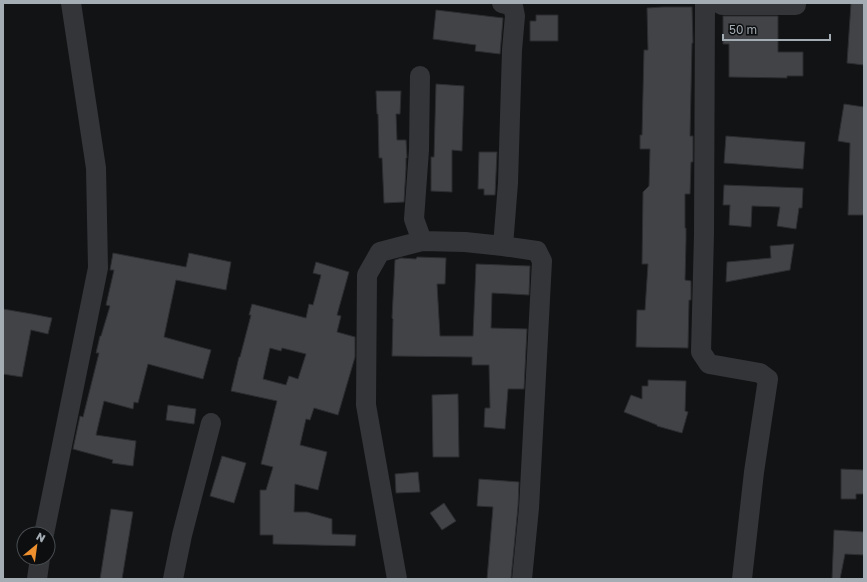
<svg xmlns="http://www.w3.org/2000/svg" width="867" height="582" font-family="'Golos Text',sans-serif">
	<rect width="100%" height="100%" fill="#121314"/>
	<path fill="#414347" stroke="#2c2d30" fill-rule="evenodd" d="M 851,3 L 864,3 L 864,65 L 847,63 Z
		M 663,7 L 692,7 L 693,43 L 692,43 L 690,136 L 693,136 L 693,162 L 691,162 L 690,194 L 685,194 L 685,228 L 686,228 L 686,241 L 685,280 L 691,281 L 691,300 L 689,300 L 688,348 L 636,347 L 637,310 L 645,310 L 648,264 L 642,264 L 643,192 L 649,186 L 650,149 L 640,149 L 640,135 L 642,135 L 644,50 L 648,50 L 647,8 Z
		M 436,10 L 503,18 L 500,54 L 475,51 L 476,45 L 433,39 Z
		M 536,15 L 558,15 L 558,41 L 530,41 L 530,21 L 536,21 Z
		M 723,16 L 778,16 L 778,52 L 803,52 L 803,76 L 787,76 L 787,78 L 729,77 L 729,44 L 723,44 Z
		M 436,84 L 464,86 L 462,151 L 452,150 L 452,192 L 431,191 L 431,157 L 434,157 Z
		M 376,91 L 401,91 L 400,114 L 396,114 L 397,140 L 406,140 L 407,158 L 406,158 L 406,168 L 404,202 L 384,203 L 382,158 L 379,158 L 378,114 L 377,114 Z
		M 844,104 L 864,107 L 864,215 L 848,215 L 850,143 L 838,141 Z
		M 726,136 L 805,142 L 803,169 L 724,163 Z
		M 479,152 L 497,152 L 495,195 L 484,195 L 484,189 L 478,189 Z
		M 724,185 L 803,188 L 802,208 L 799,208 L 796,229 L 777,226 L 780,207 L 752,206 L 751,227 L 729,225 L 730,205 L 723,205 Z
		M 794,244 L 790,270 L 726,282 L 727,262 L 771,258 L 770,246 Z
		M 113,253 L 186,267 L 189,253 L 231,262 L 226,290 L 176,280 L 164,337 L 211,350 L 203,379 L 148,364 L 138,403 L 134,402 L 133,409 L 104,401 L 96,435 L 136,441 L 133,466 L 112,463 L 113,460 L 73,449 L 80,416 L 83,417 L 99,353 L 96,353 L 100,336 L 101,336 L 110,306 L 106,305 L 114,270 L 110,270 Z
		M 417,257 L 446,258 L 445,284 L 437,284 L 440,336 L 473,336 L 476,264 L 530,266 L 529,295 L 492,293 L 491,328 L 527,329 L 524,389 L 508,389 L 505,429 L 484,427 L 485,408 L 490,408 L 489,365 L 472,365 L 472,357 L 392,356 L 393,319 L 392,318 L 395,260 L 401,258 L 416,259 Z
		M 316,262 L 349,272 L 337,315 L 341,316 L 337,332 L 355,337 L 355,357 L 338,415 L 314,408 L 310,420 L 306,419 L 300,445 L 327,452 L 318,490 L 295,484 L 294,512 L 307,512 L 332,519 L 332,534 L 356,535 L 355,546 L 273,544 L 273,535 L 260,535 L 260,490 L 266,490 L 273,467 L 261,464 L 277,401 L 231,391 L 239,357 L 240,357 L 251,315 L 249,315 L 252,304 L 306,318 L 309,304 L 313,305 L 321,275 L 313,273 ZM 270,348 L 281,351 L 282,348 L 306,354 L 298,379 L 289,376 L 286,385 L 263,379 Z
		M 3,309 L 32,314 L 52,318 L 48,334 L 31,330 L 22,377 L 3,374 Z
		M 648,380 L 686,381 L 685,411 L 688,412 L 682,433 L 657,426 L 657,425 L 624,412 L 631,395 L 642,399 L 642,386 L 648,386 Z
		M 458,394 L 459,457 L 433,457 L 432,395 Z
		M 168,405 L 196,409 L 194,424 L 166,420 Z
		M 222,456 L 246,463 L 234,503 L 210,496 Z
		M 841,469 L 864,470 L 864,494 L 856,494 L 856,499 L 841,499 Z
		M 418,472 L 420,492 L 396,493 L 395,474 Z
		M 479,479 L 519,482 L 518,507 L 511,579 L 487,579 L 493,507 L 477,506 Z
		M 444,503 L 456,521 L 442,530 L 430,513 Z
		M 111,509 L 133,512 L 122,579 L 100,579 Z
		M 834,530 L 864,532 L 864,555 L 845,554 L 840,579 L 832,579 Z"/>
	<g fill="none" stroke-linecap="round" stroke-linejoin="round">
		<path stroke="#333539" stroke-width="20" d="M 502,3 L 513,6 L 515,16 L 512,50 L 508,183 L 503,246
			M 705,3 L 704,234 L 701,352 L 709,364 L 760,373 L 768,379 L 754,472 L 742,579
			M 719,3 L 722,5 L 796,5
			M 420,76 L 419,150 L 414,219 L 422,241 L 465,242 L 503,246 L 537,251 L 542,261 L 529,508 L 522,579
			M 44,534 L 98,268 L 96,168 L 71,3
			M 37,579 L 40,558
			M 173,579 L 182,535 L 211,423
			M 397,579 L 366,405 L 367,275 L 380,252 L 422,241"/>
	</g>
	<rect width="867" height="582" fill="none" stroke="#a4acb4" stroke-width="8"/>
	<g transform="translate(36 546) rotate(29)"><circle r="19" fill="#0d0e0f" stroke="#494d51"/>
	<path d="M0-3L7 15L0 10L-7 15Z" fill="#ef902f"/>
	<text y="-6" font-size="11" font-weight="bold" text-anchor="middle" fill="#a4acb4">N</text>
	</g>
	<path d="M723 34v6h107v-6" fill="none" stroke="#a4acb4" stroke-width="2"/>
	<text x="729" y="34" font-size="12" fill="#a4acb4" stroke="#0d0e0f" stroke-width="3" paint-order="stroke">50 m</text>
</svg>
